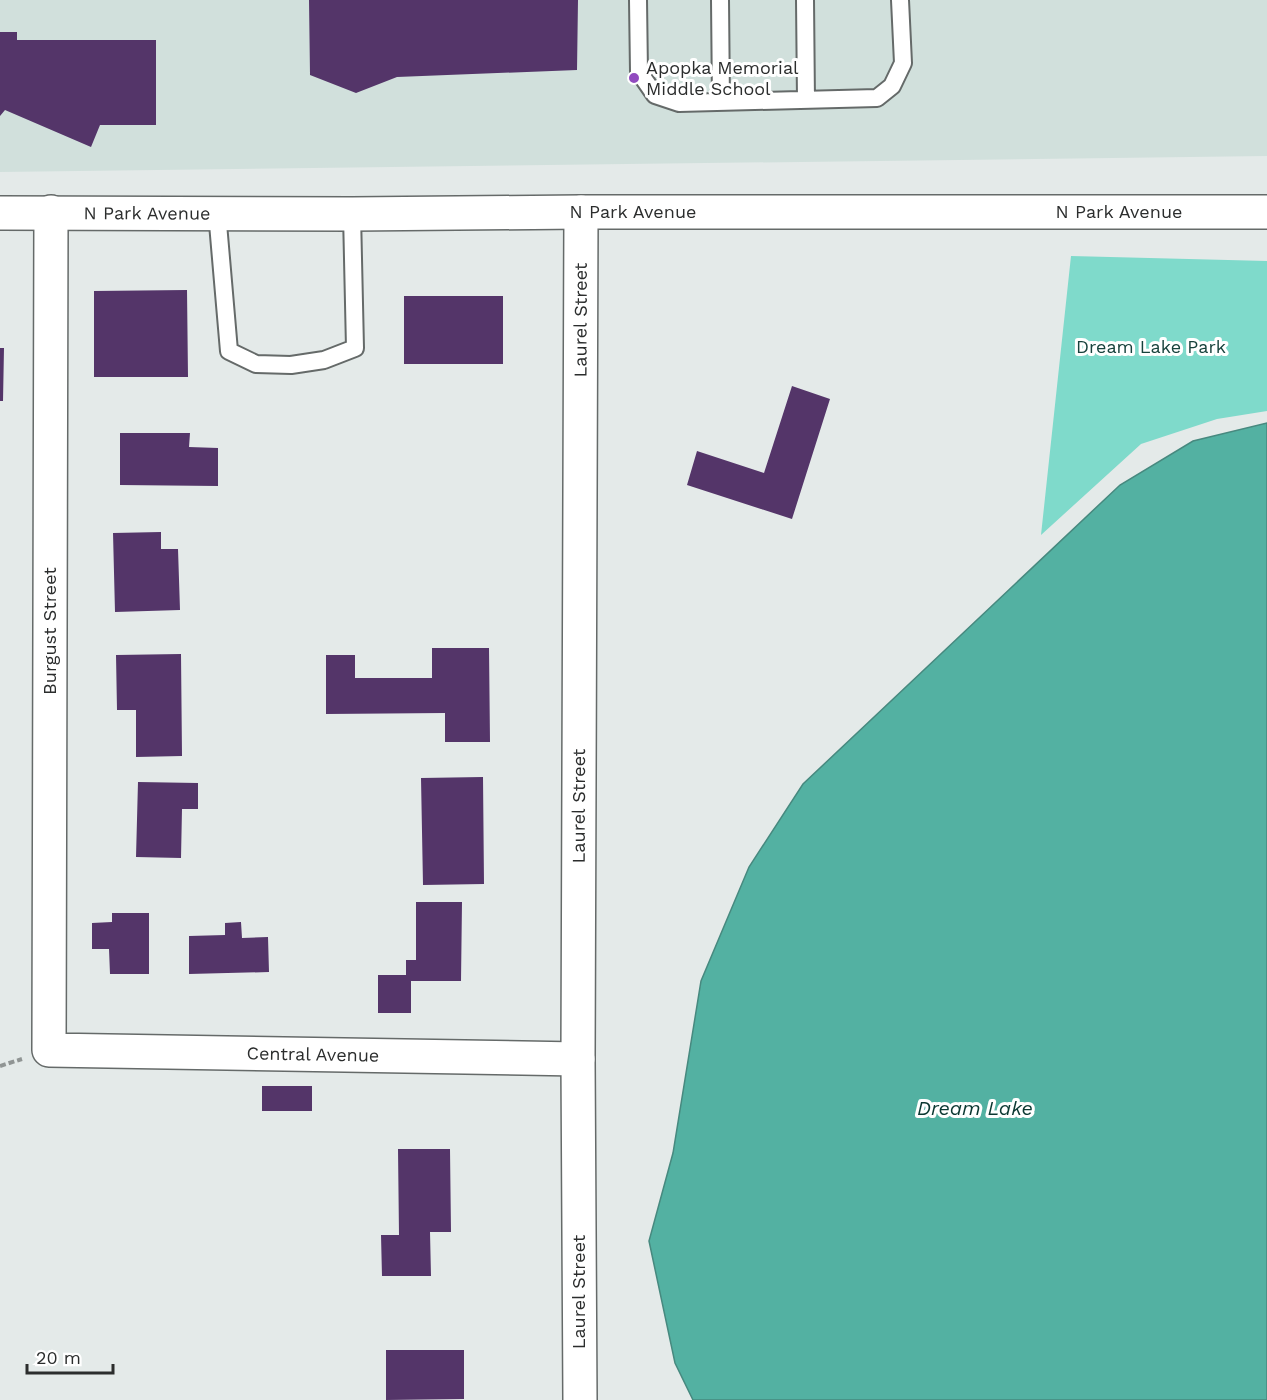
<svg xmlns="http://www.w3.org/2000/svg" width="1267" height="1400" font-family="'Work Sans',sans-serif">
	<rect width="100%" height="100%" fill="#e4eae9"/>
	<path fill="#d1e0dc" d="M 0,0 L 1267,0 L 1267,156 L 0,172 Z"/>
	<path fill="#7fdacb" d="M 1071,256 L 1267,261 L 1267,411 L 1217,419 L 1141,444 L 1041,535 Z"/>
	<path fill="#53b1a2" stroke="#47897f" stroke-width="1.5" d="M 1267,423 L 1267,1400 L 693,1400 L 675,1363 L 649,1241 L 673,1153 L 701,981 L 749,867 L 803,784 L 1120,485 L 1193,441 Z"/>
	<path fill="#543569" d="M 309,0 L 578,0 L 577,70 L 397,77 L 356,93 L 310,75 Z
		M 0,32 L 17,32 L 17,40 L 156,40 L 156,125 L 100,125 L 91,147 L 5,110 L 0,116 Z
		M 187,290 L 188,377 L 94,377 L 94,291 Z
		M 404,296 L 503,296 L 503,364 L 404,364 Z
		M 0,348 L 4,348 L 3,401 L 0,401 Z
		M 792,386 L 830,399 L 792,519 L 687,485 L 697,451 L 764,473 Z
		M 120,433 L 190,433 L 189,447 L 218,448 L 218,486 L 120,485 Z
		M 161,532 L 161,549 L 178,549 L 180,610 L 115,612 L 113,533 Z
		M 432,648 L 489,648 L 490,742 L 445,742 L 445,713 L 326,714 L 326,655 L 355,655 L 355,678 L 432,678 Z
		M 181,654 L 182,756 L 136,757 L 136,710 L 117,710 L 116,655 Z
		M 483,777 L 484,884 L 423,885 L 421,778 Z
		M 138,782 L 198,783 L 198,809 L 182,809 L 181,858 L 136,857 Z
		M 416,902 L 462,902 L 461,981 L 411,981 L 411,1013 L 378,1013 L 378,975 L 406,975 L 406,960 L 416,960 Z
		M 112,913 L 149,913 L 149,974 L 110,974 L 109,949 L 92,949 L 92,923 L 112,922 Z
		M 241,922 L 242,938 L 268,937 L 269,972 L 189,974 L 189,936 L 225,935 L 225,923 Z
		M 262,1086 L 312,1086 L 312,1111 L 262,1111 Z
		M 398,1149 L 450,1149 L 451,1232 L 430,1232 L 431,1276 L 382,1276 L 381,1235 L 399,1235 Z
		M 386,1350 L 464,1350 L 464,1399 L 386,1400 Z"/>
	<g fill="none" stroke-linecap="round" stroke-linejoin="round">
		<g stroke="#656a69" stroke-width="20">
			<path id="lane" d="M 638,0 L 639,72 L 655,95 L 679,103 L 877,98 L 892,86 L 903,63 L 900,0
				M 720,0 L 721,102
				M 805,0 L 806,100
				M 217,212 L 229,351 L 256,364 L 291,365 L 324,360 L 355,348 L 352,214"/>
		</g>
		<g stroke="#656a69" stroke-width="36">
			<g id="street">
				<path id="s1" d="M 51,212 L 49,1050 L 578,1059"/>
				<path id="s2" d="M 580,1400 L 578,1059 L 581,212"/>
			</g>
		</g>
		<g stroke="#656a69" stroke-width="36">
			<g id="secondary">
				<path id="s3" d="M 0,213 L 352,214 L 581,212 L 1267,212"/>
			</g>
		</g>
		<path stroke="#909594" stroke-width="4" stroke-dasharray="6 3" stroke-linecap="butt" d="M 0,1066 L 22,1059"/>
		<use href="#lane" stroke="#fff" stroke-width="16"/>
		<use href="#street" stroke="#fff" stroke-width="33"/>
		<use href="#secondary" stroke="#fff" stroke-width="33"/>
	</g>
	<circle fill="#914bbf" stroke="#fff" stroke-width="2" cx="634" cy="78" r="6"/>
	<g text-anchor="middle" stroke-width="6" stroke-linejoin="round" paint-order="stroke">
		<g font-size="18" fill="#2b2d2d" stroke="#fff" text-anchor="start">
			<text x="646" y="74">Apopka Memorial<tspan x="646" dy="21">Middle School</tspan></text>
		</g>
		<g font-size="18" fill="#2b2d2d" stroke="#fff">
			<text dy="6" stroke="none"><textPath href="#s3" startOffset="147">N Park Avenue</textPath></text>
			<text dy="6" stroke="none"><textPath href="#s3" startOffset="633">N Park Avenue</textPath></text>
			<text dy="6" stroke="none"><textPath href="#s3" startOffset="1119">N Park Avenue</textPath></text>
			<text dy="6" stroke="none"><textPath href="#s2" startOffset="1080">Laurel Street</textPath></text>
			<text transform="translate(50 631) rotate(-90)" y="6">Burgust Street</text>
			<text dy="6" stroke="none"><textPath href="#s2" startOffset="594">Laurel Street</textPath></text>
			<text dy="6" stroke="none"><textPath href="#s1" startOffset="1102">Central Avenue</textPath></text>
			<text transform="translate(579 1292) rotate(-90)" y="6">Laurel Street</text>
		</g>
		<g font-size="18" fill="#17423c" stroke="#fff">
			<text x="1151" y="353">Dream Lake Park</text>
		</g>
		<g font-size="20" font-style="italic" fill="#0b3832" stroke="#fff">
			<text x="975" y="1115">Dream Lake</text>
		</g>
	</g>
	<path d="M27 1364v9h86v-9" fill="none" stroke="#2b2d2d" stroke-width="3"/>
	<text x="36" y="1364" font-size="18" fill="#2b2d2d" stroke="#ffffff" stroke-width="4.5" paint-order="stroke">20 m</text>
</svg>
